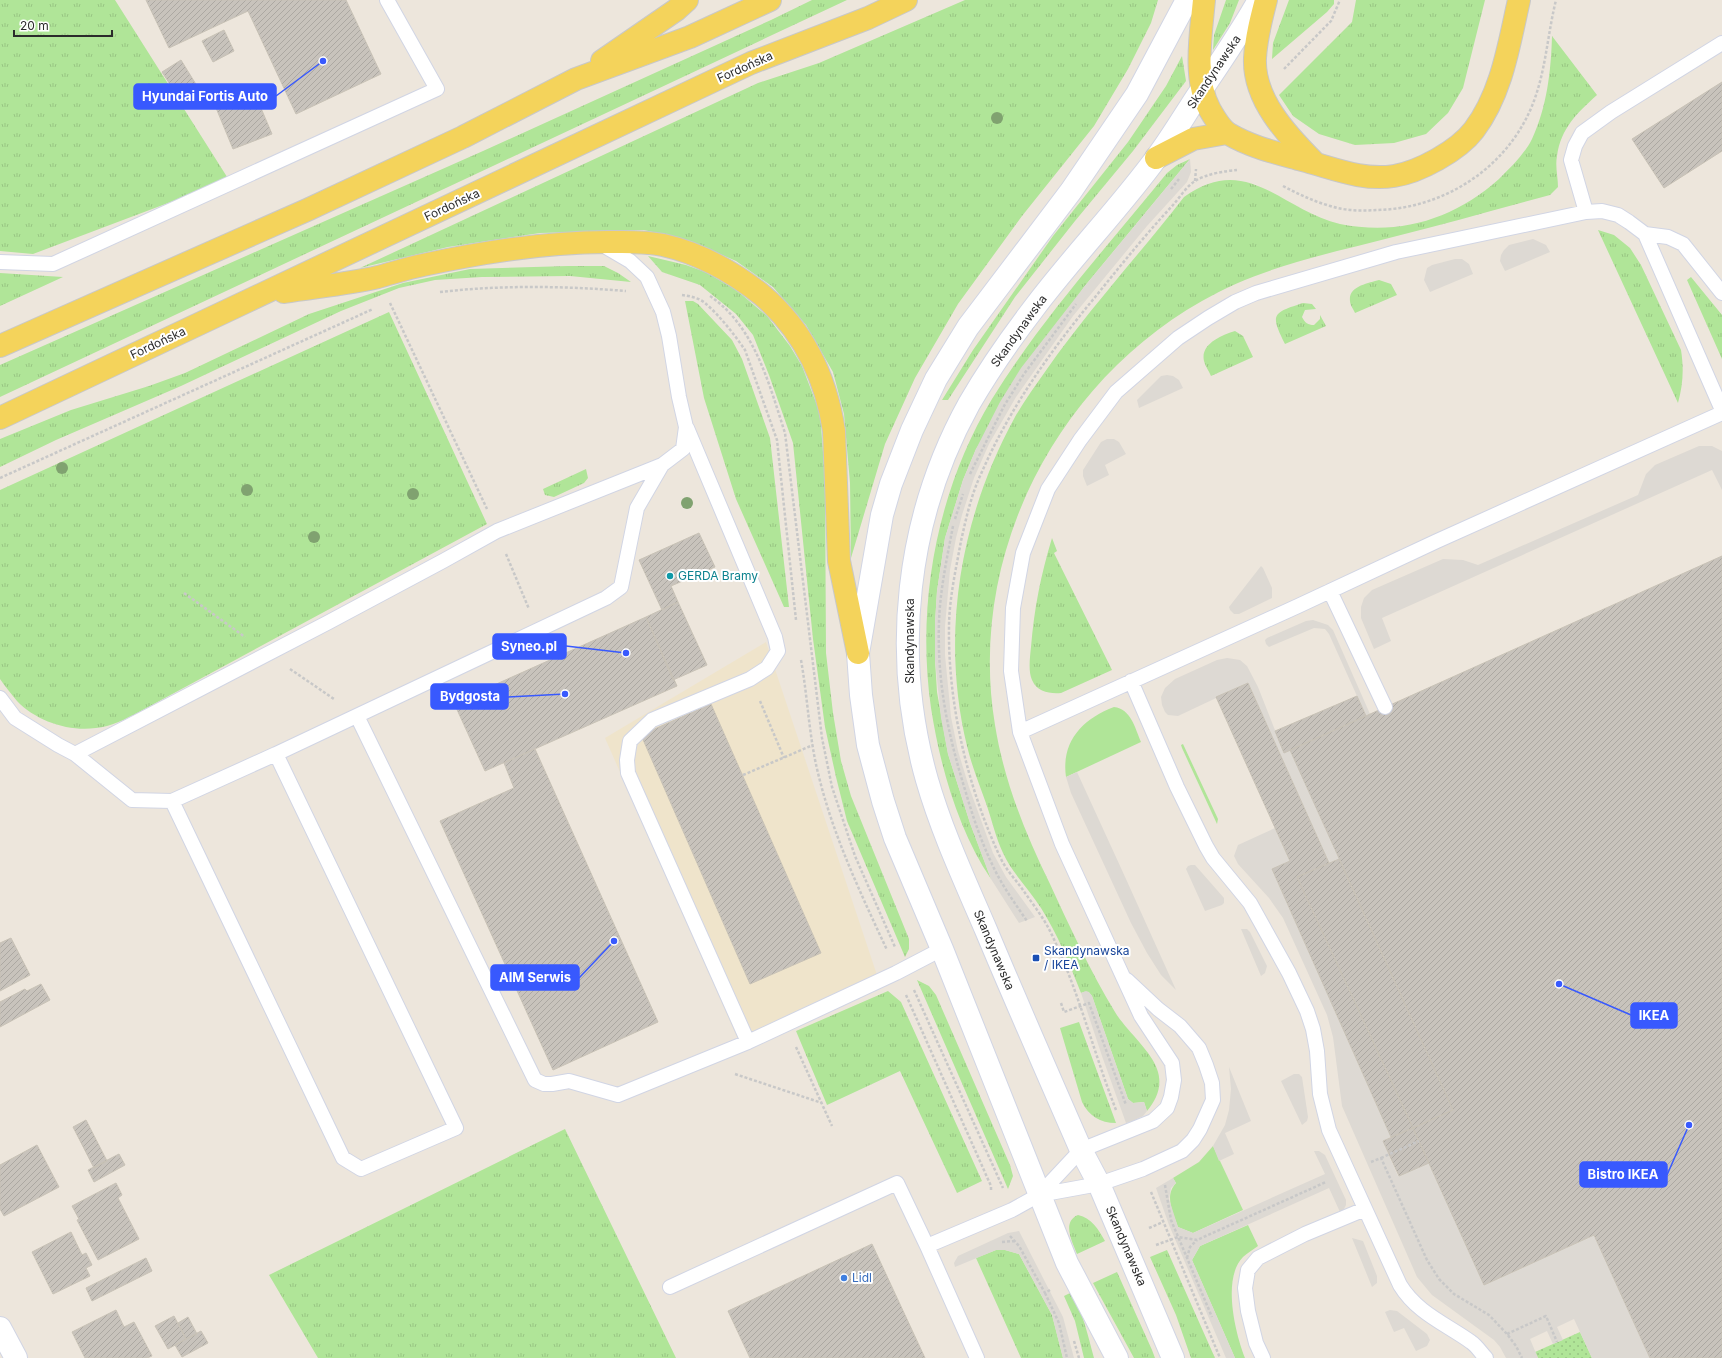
<svg xmlns="http://www.w3.org/2000/svg" width="1722" height="1358" font-family="Inter,sans-serif">
	<defs>
		<pattern id="grass-tufts" width="24" height="20" patternUnits="userSpaceOnUse"><rect width="24" height="20" fill="#b0e598"/><path d="M3 7l-1-3M5 7V3M7 7l1-3M15 17l-1-3M17 17v-4M19 17l1-3" fill="none" stroke="#98c583"/></pattern>
		<pattern id="park-dots" width="8" height="8" patternUnits="userSpaceOnUse"><rect width="8" height="8" fill="#b0e598"/><path d="M2 2h.1M6 6h.1" fill="none" stroke="#98c583" stroke-width="1.8" stroke-linecap="round"/></pattern>
		<pattern id="building-hatch" width="6" height="6" patternUnits="userSpaceOnUse"><rect width="6" height="6" fill="#c8c3bc"/><path d="M-1 1l2-2M0 6l6-6M5 7l2-2" fill="none" stroke="#aca8a2"/></pattern>
	</defs>
	<rect width="100%" height="100%" fill="#ede6dc"/>
	<path fill="#efe4cb" d="M 766,642 L 878,978 L 739,1042 L 605,738 Z"/>
	<path fill="url(#grass-tufts)" d="M 0,0 L 115,0 L 229,180 L 33,254 L 0,251 Z
		M 812,0 L 847,0 L 0,397 L 0,365 L 483,151 L 771,20 Z
		M 965,0 L 1158,0 L 1151,23 L 1128,69 L 1094,126 L 1022,216 L 958,304 L 915,378 L 885,444 L 851,558 L 850,483 L 844,414 L 833,372 L 806,325 L 773,287 L 736,261 L 690,241 L 644,230 L 540,233 L 448,247 L 360,268 L 758,83 L 819,63 Z
		M 1226,0 L 1239,0 L 1230,23 L 1213,50 L 1214,35 Z
		M 1289,0 L 1334,0 L 1334,4 L 1327,12 L 1272,59 L 1273,43 Z
		M 1356,0 L 1485,0 L 1463,88 L 1448,113 L 1426,134 L 1394,143 L 1355,145 L 1319,134 L 1293,116 L 1279,95 L 1352,22 Z
		M 1552,36 L 1597,95 C 1577,113 1561,128 1557,156 C 1555,166 1558,177 1558,187 L 1550,195 C 1498,209 1445,224 1393,237 C 1328,254 1260,267 1202,301 C 1055,384 967,557 995,725 C 1004,781 1025,833 1050,884 C 1070,927 1090,971 1115,1012 C 1125,1029 1152,1052 1157,1069 C 1163,1085 1157,1099 1147,1111 L 1144,1102 L 1133,1103 L 1128,1099 L 1092,996 C 1088,991 1086,991 1081,993 C 1069,963 1058,935 1041,908 C 1029,889 1012,873 1003,853 C 996,838 992,821 987,806 C 980,786 972,767 967,746 C 940,635 960,517 1015,417 C 1024,401 1036,385 1047,369 C 1089,309 1139,255 1184,197 C 1247,151 1282,211 1340,224 C 1400,236 1454,219 1499,179 C 1511,167 1524,155 1532,139 C 1547,107 1551,71 1552,36 Z
		M 1182,56 L 1186,81 L 1133,151 L 1075,221 L 1015,297 L 948,400 L 942,400 L 973,350 L 1053,236 L 1128,142 L 1166,86 Z
		M 1190,159 L 1084,287 L 976,449 L 963,480 L 945,538 L 937,591 L 935,623 L 935,660 L 937,692 L 948,754 L 970,823 L 991,879 C 958,830 940,766 931,708 C 916,603 937,490 992,399 C 1042,318 1107,247 1167,173 L 1177,165 Z
		M 1598,230 L 1614,235 L 1630,248 L 1641,265 L 1681,350 C 1684,369 1683,385 1678,403 Z
		M 648,256 L 686,265 L 705,272 L 735,289 L 767,316 L 790,346 L 802,366 L 820,413 L 825,478 L 826,653 L 833,713 L 841,761 L 851,796 L 909,939 L 909,949 L 905,957 L 847,821 L 836,777 L 825,727 L 813,639 L 793,443 L 769,375 L 753,335 L 736,314 L 700,285 L 662,272 Z
		M 568,266 L 604,266 L 618,273 L 631,282 L 570,276 L 482,277 L 435,280 L 399,288 L 341,311 L 181,386 L 56,440 L 0,467 L 0,439 L 71,410 L 149,386 L 185,373 L 309,314 L 403,283 L 470,269 Z
		M 0,273 L 63,277 L 0,306 Z
		M 1691,277 L 1722,315 L 1722,359 L 1687,280 Z
		M 1379,280 L 1391,284 L 1397,295 L 1355,313 C 1354,310 1350,305 1350,301 C 1348,286 1369,283 1379,280 Z
		M 685,301 L 693,301 L 698,304 L 732,340 L 742,359 L 770,438 L 789,607 L 784,607 L 736,499 L 704,398 Z
		M 1303,303 L 1312,304 L 1316,309 L 1305,310 L 1302,317 C 1305,323 1308,325 1314,325 L 1320,319 L 1320,315 L 1326,326 L 1285,344 C 1270,314 1272,313 1303,303 Z
		M 389,312 L 487,524 L 139,712 C 125,719 111,727 96,728 C 69,732 36,721 17,701 C 11,694 5,686 0,679 L 0,490 Z
		M 1235,331 L 1243,336 L 1253,357 L 1211,376 C 1209,371 1205,366 1204,361 C 1200,344 1222,335 1235,331 Z
		M 586,469 L 588,478 L 584,483 L 554,497 L 545,495 L 543,489 Z
		M 1052,538 L 1057,551 L 1054,553 L 1112,670 L 1061,693 C 1050,694 1037,692 1032,680 C 1028,671 1030,657 1031,647 C 1034,609 1041,574 1052,538 Z
		M 917,980 L 929,986 L 936,995 L 1010,1165 L 1013,1176 L 1008,1189 Z
		M 888,991 L 901,1002 L 982,1181 L 957,1193 L 900,1071 L 827,1105 L 796,1031 Z
		M 1079,1022 L 1116,1123 C 1100,1123 1089,1116 1082,1102 L 1060,1028 Z
		M 565,1129 L 676,1358 L 318,1358 L 269,1275 Z
		M 1078,1215 C 1092,1218 1098,1229 1105,1241 L 1077,1254 C 1073,1243 1061,1222 1078,1215 Z
		M 996,1250 L 1005,1250 L 1019,1254 L 1052,1315 L 1063,1358 L 1021,1358 L 976,1258 Z
		M 1167,1250 L 1215,1358 L 1191,1358 L 1176,1315 L 1150,1257 Z
		M 1117,1272 L 1152,1350 L 1155,1358 L 1134,1358 L 1093,1283 Z
		M 1072,1292 C 1083,1313 1088,1336 1094,1358 L 1084,1358 L 1075,1321 L 1064,1296 Z"/>
	<path fill="url(#park-dots)" d="M 1580,1332 L 1592,1358 L 1538,1358 L 1535,1352 Z"/>
	<path fill="#b0e598" d="M 1114,707 C 1131,709 1135,728 1141,742 L 1066,777 C 1061,742 1082,719 1114,707 Z
		M 1183,744 L 1218,819 L 1217,824 L 1182,748 L 1181,745 Z
		M 1213,1146 L 1243,1210 L 1193,1233 L 1178,1227 C 1173,1212 1164,1196 1176,1183 L 1173,1178 L 1199,1162 Z
		M 1248,1225 L 1258,1246 C 1253,1250 1247,1253 1243,1257 C 1222,1278 1235,1333 1245,1358 L 1235,1358 L 1192,1260 L 1200,1246 Z"/>
	<path fill="#ddd9d3" d="M 1190,159 L 1191,172 L 1187,182 L 1147,226 L 1073,316 L 1016,397 L 989,444 L 974,478 L 962,515 L 956,538 L 950,570 L 945,626 L 945,655 L 951,717 L 958,751 L 969,787 L 993,853 L 1006,877 L 1035,917 L 1019,923 L 991,879 L 970,823 L 948,754 L 941,718 L 935,660 L 935,623 L 937,591 L 945,538 L 963,480 L 976,449 L 1000,402 L 1021,368 L 1084,287 Z
		M 1533,239 L 1546,245 L 1550,252 L 1505,271 L 1500,261 L 1501,255 L 1504,250 L 1509,245 Z
		M 1455,259 L 1462,259 L 1469,264 L 1473,274 L 1430,292 L 1424,280 L 1427,268 L 1432,265 Z
		M 1167,375 L 1173,376 L 1179,380 L 1183,388 L 1139,408 L 1137,400 L 1161,376 Z
		M 1107,439 L 1114,439 L 1119,442 L 1126,454 L 1105,465 L 1109,475 L 1087,486 L 1083,476 L 1083,470 L 1101,442 Z
		M 1699,446 L 1712,446 L 1722,451 L 1722,490 L 1712,470 L 1382,618 L 1391,641 L 1374,649 L 1361,618 L 1361,607 L 1364,598 L 1372,590 L 1443,559 L 1463,560 L 1478,565 L 1638,495 L 1646,474 L 1655,465 Z
		M 1261,566 L 1263,568 L 1272,588 L 1272,598 L 1239,614 L 1234,614 L 1230,610 L 1229,607 Z
		M 1313,620 L 1328,625 L 1333,630 L 1370,714 L 1366,716 L 1329,634 L 1325,629 L 1314,628 L 1269,647 L 1266,644 L 1265,640 L 1267,638 L 1306,621 Z
		M 1227,658 L 1240,660 L 1247,666 L 1258,687 L 1284,753 L 1290,750 L 1339,859 L 1329,863 L 1248,683 L 1178,716 L 1168,715 L 1165,712 L 1162,705 L 1161,697 L 1165,688 L 1175,679 L 1217,660 Z
		M 1077,772 L 1126,879 L 1176,990 L 1161,975 L 1147,953 L 1131,923 L 1071,793 L 1066,777 Z
		M 1275,828 L 1290,861 L 1272,869 L 1391,1137 L 1383,1141 L 1398,1176 L 1429,1163 L 1484,1285 L 1594,1235 L 1650,1358 L 1592,1358 L 1574,1319 L 1557,1327 L 1563,1340 L 1553,1344 L 1547,1331 L 1530,1339 L 1538,1358 L 1506,1358 L 1500,1347 L 1494,1340 L 1432,1295 L 1417,1277 L 1342,1106 L 1333,1037 L 1327,1015 L 1283,918 L 1269,898 L 1238,864 L 1234,856 L 1238,845 Z
		M 1191,865 L 1195,865 L 1224,898 L 1224,903 L 1222,905 L 1205,911 L 1186,869 L 1188,866 Z
		M 1241,929 L 1247,929 L 1250,932 L 1267,966 L 1265,973 L 1261,976 Z
		M 1086,991 L 1089,992 L 1092,996 L 1128,1099 L 1133,1103 L 1144,1102 L 1147,1111 L 1143,1116 L 1133,1121 L 1126,1123 L 1102,1056 L 1081,993 Z
		M 1229,1067 L 1251,1121 L 1225,1133 L 1234,1154 L 1219,1161 L 1213,1146 L 1225,1125 L 1229,1110 L 1231,1089 Z
		M 1294,1074 L 1299,1074 L 1302,1077 L 1308,1117 L 1307,1121 L 1302,1125 L 1281,1081 Z
		M 1314,1151 L 1319,1151 L 1325,1155 L 1346,1200 L 1346,1205 L 1344,1209 L 1340,1212 L 1329,1188 L 1200,1246 L 1192,1260 L 1235,1358 L 1226,1358 L 1169,1225 L 1156,1188 L 1173,1178 L 1176,1183 L 1171,1188 L 1169,1199 L 1178,1227 L 1193,1233 L 1325,1174 Z
		M 1019,1231 L 1063,1317 L 1074,1358 L 1063,1358 L 1052,1315 L 1019,1254 L 1005,1250 L 996,1250 L 955,1267 L 954,1263 L 958,1256 L 1008,1233 Z
		M 1352,1238 L 1363,1241 L 1377,1276 L 1377,1283 L 1372,1287 Z
		M 1390,1310 L 1397,1311 L 1427,1334 L 1430,1340 L 1427,1346 L 1416,1351 L 1404,1328 L 1394,1332 L 1385,1312 Z"/>
	<path fill="url(#building-hatch)" stroke="#c8c2b6" d="M 146,0 L 346,0 L 381,74 L 296,114 L 248,11 L 169,48 Z
		M 224,30 L 234,51 L 213,62 L 202,41 Z
		M 181,60 L 197,86 L 179,98 L 162,72 Z
		M 1722,82 L 1722,151 L 1664,188 L 1632,139 Z
		M 252,87 L 272,134 L 233,149 L 214,103 Z
		M 699,533 L 715,567 L 671,586 L 678,602 L 662,610 L 639,560 Z
		M 1722,556 L 1722,1358 L 1650,1358 L 1594,1235 L 1484,1285 L 1413,1128 L 1453,1110 L 1290,750 Z
		M 678,602 L 707,665 L 673,680 L 646,617 Z
		M 646,617 L 677,686 L 485,771 L 454,703 Z
		M 1248,683 L 1329,863 L 1297,877 L 1413,1128 L 1391,1137 L 1272,869 L 1290,861 L 1216,697 Z
		M 1357,696 L 1366,716 L 1284,753 L 1275,731 Z
		M 711,704 L 821,953 L 750,984 L 641,735 Z
		M 535,749 L 658,1022 L 553,1070 L 440,821 L 514,788 L 504,763 Z
		M 1339,859 L 1453,1110 L 1413,1128 L 1297,877 Z
		M 11,938 L 30,975 L 0,991 L 0,943 Z
		M 41,984 L 50,1000 L 0,1027 L 0,1002 L 25,989 L 27,991 Z
		M 86,1120 L 107,1161 L 94,1168 L 73,1127 Z
		M 1413,1128 L 1429,1163 L 1399,1176 L 1383,1141 Z
		M 37,1145 L 59,1187 L 4,1216 L 0,1209 L 0,1165 Z
		M 119,1154 L 125,1165 L 94,1182 L 88,1170 Z
		M 116,1183 L 122,1195 L 118,1198 L 139,1239 L 98,1260 L 77,1220 L 79,1219 L 72,1206 Z
		M 71,1232 L 82,1255 L 86,1253 L 92,1265 L 86,1268 L 90,1276 L 53,1294 L 32,1252 Z
		M 872,1244 L 925,1358 L 750,1358 L 728,1311 Z
		M 146,1258 L 152,1271 L 92,1301 L 86,1288 Z
		M 116,1310 L 124,1327 L 134,1322 L 152,1356 L 147,1358 L 85,1358 L 72,1332 Z
		M 174,1316 L 186,1339 L 168,1349 L 155,1326 Z
		M 188,1317 L 197,1334 L 186,1339 L 178,1323 Z
		M 201,1331 L 208,1343 L 182,1357 L 175,1345 Z"/>
	<g fill="none" stroke-linecap="round" stroke-linejoin="round">
		<g stroke="#d1d5e4" stroke-width="16">
			<path id="service" d="M 1586,212 L 1571,160 L 1575,146 L 1582,133 L 1611,112 L 1722,43
				M 1645,234 L 1668,237 L 1683,244 L 1722,293
				M 0,262 L 53,264 L 437,89 L 387,0
				M 687,428 L 775,637 L 778,651 L 767,668 L 750,679 L 652,720 L 630,741 L 627,760 L 628,773 L 748,1042 L 896,973 L 942,949
				M 1330,591 L 1385,707
				M 1131,681 L 1177,787 L 1206,846 L 1213,858 L 1250,903 L 1289,973 L 1307,1011 L 1313,1029 L 1317,1051 L 1320,1094 L 1329,1130 L 1400,1285 C 1417,1313 1446,1324 1471,1342 C 1477,1346 1481,1353 1486,1358
				M 0,698 L 15,718 L 58,745 L 75,754 L 327,623 L 443,561 L 497,531 L 662,465 L 683,449 L 686,427 L 679,397 L 669,336 L 663,312 L 647,277 L 630,261 L 601,244
				M 357,716 L 535,1080 L 544,1084 L 552,1084 L 569,1081 L 618,1095 L 748,1042
				M 1020,732 L 1298,606 L 1437,541 L 1722,413
				M 75,754 L 132,800 L 172,801 L 343,1158 L 361,1169 L 456,1128 L 276,754 L 172,801
				M 276,754 L 606,598 L 621,587 L 637,508 L 662,465
				M 1039,1195 L 1081,1150 L 1153,1121 L 1167,1108 L 1171,1097 L 1174,1080 L 1172,1063 L 1141,1016 L 1062,844 L 1020,732 L 1011,671 L 1013,608 L 1023,553 L 1048,489 L 1080,440 L 1116,392 L 1178,338 L 1208,318 L 1235,302 L 1256,293 L 1396,252 L 1586,212 L 1602,211 L 1618,215 L 1629,222 L 1645,234 L 1722,410
				M 927,1246 L 977,1358
				M 670,1287 L 897,1183 L 927,1246 L 1012,1210 L 1039,1195 L 1099,1184 L 1143,1169 L 1182,1151 L 1193,1140 L 1200,1129 L 1213,1100 L 1212,1083 L 1206,1065 L 1199,1048 L 1180,1026 L 1158,1009 L 1127,980
				M 1263,1358 L 1256,1343 L 1248,1311 L 1245,1288 L 1248,1270 L 1258,1258 L 1305,1234 L 1365,1209"/>
		</g>
		<g stroke="#d1d5e4" stroke-width="24">
			<path id="minor" d="M 0,1328 L 16,1358"/>
		</g>
		<g stroke="#d1d5e4" stroke-width="24">
			<path id="tertiary" d="M 1117,1358 L 1067,1263 L 942,949 L 895,838 L 883,801 L 868,745 L 861,695 L 858,653 L 882,515 L 891,484 L 912,430 L 936,379 L 968,327 L 1071,191 L 1137,94 L 1187,0
				M 1173,1358 L 1099,1184 L 1081,1150 C 1049,1077 1017,1004 986,930 C 965,881 942,832 927,780 C 891,654 906,518 969,404 C 988,371 1011,338 1034,308 C 1073,256 1119,209 1157,157 C 1171,138 1183,118 1196,98 C 1218,66 1240,34 1259,0"/>
		</g>
		<g stroke="#c8c8c8" stroke-width="24">
			<path id="primary" d="M 1204,0 C 1201,33 1193,80 1210,110 C 1214,117 1222,130 1229,134 C 1251,147 1277,153 1302,160 C 1333,168 1362,181 1394,176 C 1419,172 1458,151 1474,130 C 1502,93 1509,44 1519,0
				M 1266,0 C 1261,19 1256,38 1255,58 C 1253,99 1287,135 1314,162
				M 602,61 L 676,10 L 687,0
				M 1156,158 L 1193,139 L 1227,133
				M 284,292 C 315,287 348,284 378,277 C 393,273 408,268 423,265 C 483,252 545,242 608,242 C 626,242 645,241 663,245 C 699,253 733,272 762,295 C 803,330 826,378 834,431 L 839,561 L 858,653
				M 0,346 L 307,210 L 463,137 L 576,79 L 690,37 L 770,0
				M 0,418 L 751,63 L 868,18 L 906,0"/>
		</g>
		<path stroke="#c8c8c8" stroke-width="2.5" stroke-dasharray="3 2" stroke-linecap="butt" d="M 1284,69 L 1331,21 L 1340,0
			M 1195,181 L 1196,169
			M 1283,186 C 1298,194 1313,201 1330,206 C 1346,211 1362,211 1378,210 C 1448,208 1512,164 1535,98 C 1546,67 1548,32 1556,0
			M 1171,189 L 1179,179
			M 440,292 C 501,285 564,286 626,291
			M 682,295 C 690,296 699,298 705,303 C 720,316 734,334 745,350 L 777,440 L 796,620
			M 710,296 C 755,327 769,384 785,433 L 822,738 L 832,787 L 855,856 L 895,947
			M 390,303 L 487,509
			M 970,474 L 1004,406 L 1024,374 L 1076,304
			M 0,478 L 373,309
			M 955,519 L 963,494
			M 953,526 C 947,558 940,590 939,622 C 937,683 948,735 966,793 C 973,817 981,841 992,864 C 1001,884 1014,902 1027,921
			M 506,554 L 529,609
			M 184,593 L 245,637
			M 801,660 C 808,699 809,739 819,777 C 834,838 861,894 887,950
			M 290,669 L 334,699
			M 760,701 L 784,758
			M 743,775 L 813,745
			M 914,990 L 1003,1188
			M 906,995 L 991,1186 L 991,1192
			M 1061,1003 L 1064,1012 L 1089,1003 L 1126,1105
			M 796,1047 L 832,1126
			M 735,1074 L 822,1103
			M 1116,1110 C 1093,1051 1078,988 1050,931 C 1043,917 1032,903 1023,890 C 1016,880 1007,871 1001,859 C 968,789 948,705 949,628 C 949,599 956,569 961,541 C 966,519 971,495 981,474 C 1009,409 1051,350 1096,296 C 1121,265 1146,234 1173,205 C 1180,197 1187,186 1195,181 C 1206,174 1225,171 1237,170
			M 1381,1158 L 1419,1141
			M 1371,1162 L 1381,1158 L 1427,1260 L 1439,1279 L 1454,1294 L 1489,1315 L 1507,1334 L 1516,1346 L 1522,1358
			M 1165,1185 L 1171,1220 L 1212,1317
			M 1151,1192 L 1220,1358
			M 1149,1228 L 1163,1222
			M 1010,1236 L 1019,1246 L 1045,1293 L 1050,1290
			M 1002,1242 L 1014,1241
			M 1156,1245 L 1178,1237 L 1197,1240 L 1326,1182
			M 1187,1258 L 1190,1247 L 1197,1240
			M 1045,1293 L 1059,1323 L 1067,1358
			M 1507,1334 L 1546,1316 L 1557,1342
			M 1074,1341 L 1079,1358"/>
		<use href="#service" stroke="#fff" stroke-width="14"/>
		<use href="#minor" stroke="#fff" stroke-width="22"/>
		<use href="#tertiary" stroke="#fff" stroke-width="22"/>
		<use href="#primary" stroke="#f4d35b" stroke-width="22"/>
	</g>
	<g fill="#80a270">
		<circle cx="997" cy="118" r="6"/>
		<circle cx="62" cy="468" r="6"/>
		<circle cx="247" cy="490" r="6"/>
		<circle cx="413" cy="494" r="6"/>
		<circle cx="687" cy="503" r="6"/>
		<circle cx="314" cy="537" r="6"/>
	</g>
	<circle fill="#0f9aa8" stroke="#fff" stroke-width="1.5" cx="670" cy="576" r="4"/>
	<rect fill="#1a4fb4" stroke="#fff" stroke-width="1.5" x="1032" y="954" width="8" height="8" rx="2"/>
	<circle fill="#3f7fe0" stroke="#fff" stroke-width="1.5" cx="844" cy="1278" r="4"/>
	<g text-anchor="middle" stroke-width="4" stroke-linejoin="round" paint-order="stroke">
		<g font-size="12" fill="#2b2b2b" stroke="#fff">
			<text transform="translate(745 67) rotate(-24)" y="4">Fordońska</text>
			<text transform="translate(1214 72) rotate(-56)" y="4">Skandynawska</text>
			<text transform="translate(452 205) rotate(-25)" y="4">Fordońska</text>
			<text transform="translate(1019 331) rotate(-54)" y="4">Skandynawska</text>
			<text transform="translate(158 343) rotate(-25)" y="4">Fordońska</text>
			<text transform="translate(910 641) rotate(-90)" y="4">Skandynawska</text>
			<text transform="translate(994 950) rotate(67)" y="4">Skandynawska</text>
			<text transform="translate(1126 1246) rotate(67)" y="4">Skandynawska</text>
		</g>
		<g font-size="12" fill="#0d838f" stroke="#fff" text-anchor="start">
			<text x="678" y="580">GERDA Bramy</text>
		</g>
		<g font-size="12" fill="#164399" stroke="#fff" text-anchor="start">
			<text x="1044" y="955">Skandynawska<tspan x="1044" dy="14">/ IKEA</tspan></text>
		</g>
		<g font-size="12" fill="#366cbe" stroke="#fff" text-anchor="start">
			<text x="852" y="1282">Lidl</text>
		</g>
	</g>
	<path fill="none" stroke="#3859fe" stroke-width="1.5" d="M323 61L276 96M626 653L566 646M565 694L508 697M614 941L579 978M1559 984L1631 1015M1689 1125L1667 1175"/>
	<g fill="#3859fe" stroke="#fff" stroke-width="1.5">
		<circle cx="323" cy="61" r="4"/>
		<circle cx="626" cy="653" r="4"/>
		<circle cx="565" cy="694" r="4"/>
		<circle cx="614" cy="941" r="4"/>
		<circle cx="1559" cy="984" r="4"/>
		<circle cx="1689" cy="1125" r="4"/>
	</g>
	<g fill="#3859fe" stroke="#3859fe" stroke-width="1.5">
		<rect x="134" y="84" width="142" height="25" rx="4"/>
		<rect x="493" y="634" width="73" height="25" rx="4"/>
		<rect x="431" y="684" width="77" height="25" rx="4"/>
		<rect x="491" y="965" width="88" height="25" rx="4"/>
		<rect x="1631" y="1003" width="46" height="25" rx="4"/>
		<rect x="1580" y="1162" width="87" height="25" rx="4"/>
	</g>
	<g font-size="13" text-anchor="middle" font-weight="bold" fill="#fff">
		<text x="205" y="101">Hyundai Fortis Auto</text>
		<text x="529" y="651">Syneo.pl</text>
		<text x="470" y="701">Bydgosta</text>
		<text x="535" y="982">AIM Serwis</text>
		<text x="1654" y="1020">IKEA</text>
		<text x="1623" y="1179">Bistro IKEA</text>
	</g>
	<path d="M14 30v6h98v-6" fill="none" stroke="#2b2b2b" stroke-width="2"/>
	<text x="20" y="30" font-size="12" fill="#2b2b2b" stroke="#ffffff" stroke-width="3" paint-order="stroke">20 m</text>
</svg>
